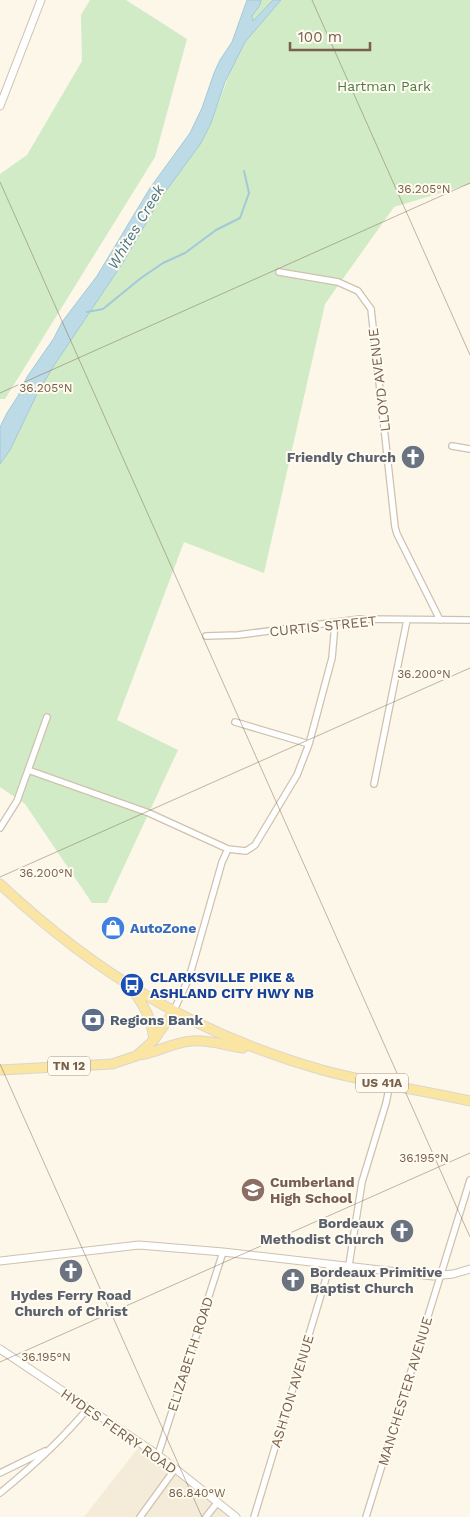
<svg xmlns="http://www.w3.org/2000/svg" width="470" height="1517" font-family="'Work Sans',sans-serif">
	<rect width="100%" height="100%" fill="#fcf7e9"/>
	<path fill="#f4ebd8" d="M 139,1447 L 231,1517 L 84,1517 Z"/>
	<path fill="#d1ebc7" d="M 90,0 L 126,0 L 187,39 L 155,157 L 5,399 L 0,399 L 0,174 L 27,155 L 82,61 L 81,15 Z
		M 257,0 L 470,0 L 470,184 L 394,207 L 325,304 L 264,573 L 184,542 L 117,720 L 178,750 L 107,903 L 92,903 L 25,804 L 0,787 L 0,464 L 10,450 L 37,394 L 53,367 L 124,261 L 160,199 L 201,142 L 211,123 Z"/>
	<path fill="#bddbe6" stroke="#a3c9d8" d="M 247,0 L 261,0 L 260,5 L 252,16 L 253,21 L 273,0 L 281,0 L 245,42 L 225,82 L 211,123 L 201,143 L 160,199 L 124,261 L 53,367 L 37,394 L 10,450 L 0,464 L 0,427 L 7,413 L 18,396 L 27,377 L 54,338 L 62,322 L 97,276 L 150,188 L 190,133 L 202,108 L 214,73 L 220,60 L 232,42 Z"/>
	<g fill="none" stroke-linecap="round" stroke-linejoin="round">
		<path stroke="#a3c9d8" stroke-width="2" d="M 87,312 L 103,309 L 141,278 L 163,263 L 185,253 L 216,230 L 240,218 L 249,193 L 244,171"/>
		<g stroke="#cfc1ae" stroke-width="8">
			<path id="minor" d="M 279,272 L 338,282 L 358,291 L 371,309 L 395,527 L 397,534 L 440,620
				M 452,446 L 470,449
				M 206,636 L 238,635 L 360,619 L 470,620
				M 235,722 L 309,744
				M 28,770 L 149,813 L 228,849
				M 374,784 L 407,620
				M 0,828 L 17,801 L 47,717
				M 173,1012 L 189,978 L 222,862 L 228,849 L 246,851 L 255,845 L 297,775 L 309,744 L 332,658 L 335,623
				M 349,1265 L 362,1182 L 386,1103 L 390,1084
				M 158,1455 L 223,1252
				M 0,1473 L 45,1451
				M 0,1493 C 32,1467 62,1440 88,1408
				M 140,1517 L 175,1469
				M 206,1517 L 217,1503
				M 254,1517 L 330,1265
				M 366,1517 L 470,1180"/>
		</g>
		<g stroke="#cfc1ae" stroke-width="9">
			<path id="tertiary" d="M 0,106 L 41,0
				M 0,1261 L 139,1245 L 223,1252 L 433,1276 L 453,1274 L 470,1269
				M 0,1349 L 158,1455 L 236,1517"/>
		</g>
		<g stroke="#dcd6d0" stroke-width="11">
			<path id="primary" d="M 0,884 C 96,974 195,1034 322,1070 C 370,1083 421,1090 470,1101
				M 133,990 C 145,1008 151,1017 154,1040
				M 139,1055 C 157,1053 173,1042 192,1041 C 209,1039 226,1046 243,1048
				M 0,1070 L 112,1064 L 136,1056 L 154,1040 L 173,1012"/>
		</g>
		<use href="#minor" stroke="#fff" stroke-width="5.5"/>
		<use href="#tertiary" stroke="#fff" stroke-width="7"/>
		<use href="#primary" stroke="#fae5a3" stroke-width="9"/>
	</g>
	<path fill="none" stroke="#77614c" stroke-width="1" stroke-opacity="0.45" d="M 312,0 L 470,355M 0,182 L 470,1237M 0,393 L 470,183M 0,877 L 470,668M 0,1064 L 202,1517M 0,1362 L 470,1153"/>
	<defs>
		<g id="church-disc" transform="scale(1.25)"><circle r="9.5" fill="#6b7280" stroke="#fffbf0"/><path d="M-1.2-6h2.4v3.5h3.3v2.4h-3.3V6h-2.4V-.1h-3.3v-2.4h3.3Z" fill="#fff"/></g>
		<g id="shop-disc" transform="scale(1.25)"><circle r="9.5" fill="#3f7fe0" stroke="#fffbf0"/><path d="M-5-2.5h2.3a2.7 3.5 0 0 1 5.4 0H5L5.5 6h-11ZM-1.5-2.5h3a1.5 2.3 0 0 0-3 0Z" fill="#fff"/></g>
		<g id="bus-disc" transform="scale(1.25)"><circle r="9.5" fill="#1a4fb4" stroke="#fffbf0"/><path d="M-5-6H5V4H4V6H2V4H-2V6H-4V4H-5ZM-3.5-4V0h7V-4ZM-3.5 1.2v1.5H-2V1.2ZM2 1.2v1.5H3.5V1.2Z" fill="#fff"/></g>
		<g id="bank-disc" transform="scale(1.25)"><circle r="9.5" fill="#5c6f8a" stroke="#fffbf0"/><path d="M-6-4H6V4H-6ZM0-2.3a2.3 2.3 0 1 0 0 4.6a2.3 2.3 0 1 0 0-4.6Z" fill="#fff"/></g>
		<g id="school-disc" transform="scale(1.25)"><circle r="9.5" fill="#8d6e63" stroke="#fffbf0"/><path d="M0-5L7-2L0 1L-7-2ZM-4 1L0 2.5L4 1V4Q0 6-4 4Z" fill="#fff"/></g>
	</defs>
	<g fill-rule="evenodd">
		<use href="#church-disc" x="413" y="457"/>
		<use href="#shop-disc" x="113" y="928"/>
		<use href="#bus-disc" x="132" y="985"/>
		<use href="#bank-disc" x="93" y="1020"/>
		<use href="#school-disc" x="253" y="1190"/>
		<use href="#church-disc" x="402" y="1231"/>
		<use href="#church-disc" x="71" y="1271"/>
		<use href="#church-disc" x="293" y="1280"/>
	</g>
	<g text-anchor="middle" stroke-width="4" stroke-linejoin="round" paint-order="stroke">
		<g fill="#fffbf0" stroke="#a08f7d" stroke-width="1">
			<rect x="48" y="1056.5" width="42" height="19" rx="4"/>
			<rect x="356" y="1073.5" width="52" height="19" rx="4"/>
		</g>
		<g font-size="12" font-weight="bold" fill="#77614c">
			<text x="69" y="1070">TN 12</text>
			<text x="382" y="1087">US 41A</text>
		</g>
		<g font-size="14" fill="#4d7d44" stroke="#fffbf0">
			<text x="384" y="91">Hartman Park</text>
		</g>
		<g font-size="14" fill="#77614c" stroke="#fffbf0">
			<text transform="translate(379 380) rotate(-97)" y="5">LLOYD AVENUE</text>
			<text transform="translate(323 626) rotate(-6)" y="5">CURTIS STREET</text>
			<text transform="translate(190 1354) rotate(-72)" y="5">ELIZABETH ROAD</text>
			<text transform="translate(292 1391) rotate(-73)" y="5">ASHTON AVENUE</text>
			<text transform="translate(405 1391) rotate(-73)" y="5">MANCHESTER AVENUE</text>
			<text transform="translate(119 1431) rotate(35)" y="5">HYDES FERRY ROAD</text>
		</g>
		<g font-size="14" font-weight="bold" fill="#5b616d" stroke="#fffbf0" text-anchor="end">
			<text x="396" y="462">Friendly Church</text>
			<text x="384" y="1228">Bordeaux<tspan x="384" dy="16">Methodist Church</tspan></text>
			<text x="310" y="1277" text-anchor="start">Bordeaux Primitive<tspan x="310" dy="16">Baptist Church</tspan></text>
			<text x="71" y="1300" text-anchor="middle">Hydes Ferry Road<tspan x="71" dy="16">Church of Christ</tspan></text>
		</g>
		<g font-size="14" font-weight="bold" fill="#366cbe" stroke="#fffbf0" text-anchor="start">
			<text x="130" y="933">AutoZone</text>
		</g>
		<g font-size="14" font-weight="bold" fill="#164399" stroke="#fffbf0" text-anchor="start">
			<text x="150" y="982">CLARKSVILLE PIKE &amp;<tspan x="150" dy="16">ASHLAND CITY HWY NB</tspan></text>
		</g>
		<g font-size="14" font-weight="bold" fill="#4e5e75" stroke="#fffbf0" text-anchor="start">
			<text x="110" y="1025">Regions Bank</text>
		</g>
		<g font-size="14" font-weight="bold" fill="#785e54" stroke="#fffbf0" text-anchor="start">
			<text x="270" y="1187">Cumberland<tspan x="270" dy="16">High School</tspan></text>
		</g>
		<g font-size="15" font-style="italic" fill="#46768b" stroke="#fffbf0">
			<text transform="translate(136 227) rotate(-59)" y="5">Whites Creek</text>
		</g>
	</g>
	<g font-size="12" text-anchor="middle" fill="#77614c" stroke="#fffbf0" stroke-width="4" stroke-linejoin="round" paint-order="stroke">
		<text x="424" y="193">36.205°N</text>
		<text x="46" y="392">36.205°N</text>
		<text x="424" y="678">36.200°N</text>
		<text x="46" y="877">36.200°N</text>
		<text x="424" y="1162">36.195°N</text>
		<text x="46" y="1361">36.195°N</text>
		<text x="197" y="1497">86.840°W</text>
	</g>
	<path d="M290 42v8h80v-8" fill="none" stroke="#77614c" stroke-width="2.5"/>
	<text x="298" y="42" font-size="15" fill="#77614c" stroke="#fffbf0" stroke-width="4" paint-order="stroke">100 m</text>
</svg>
